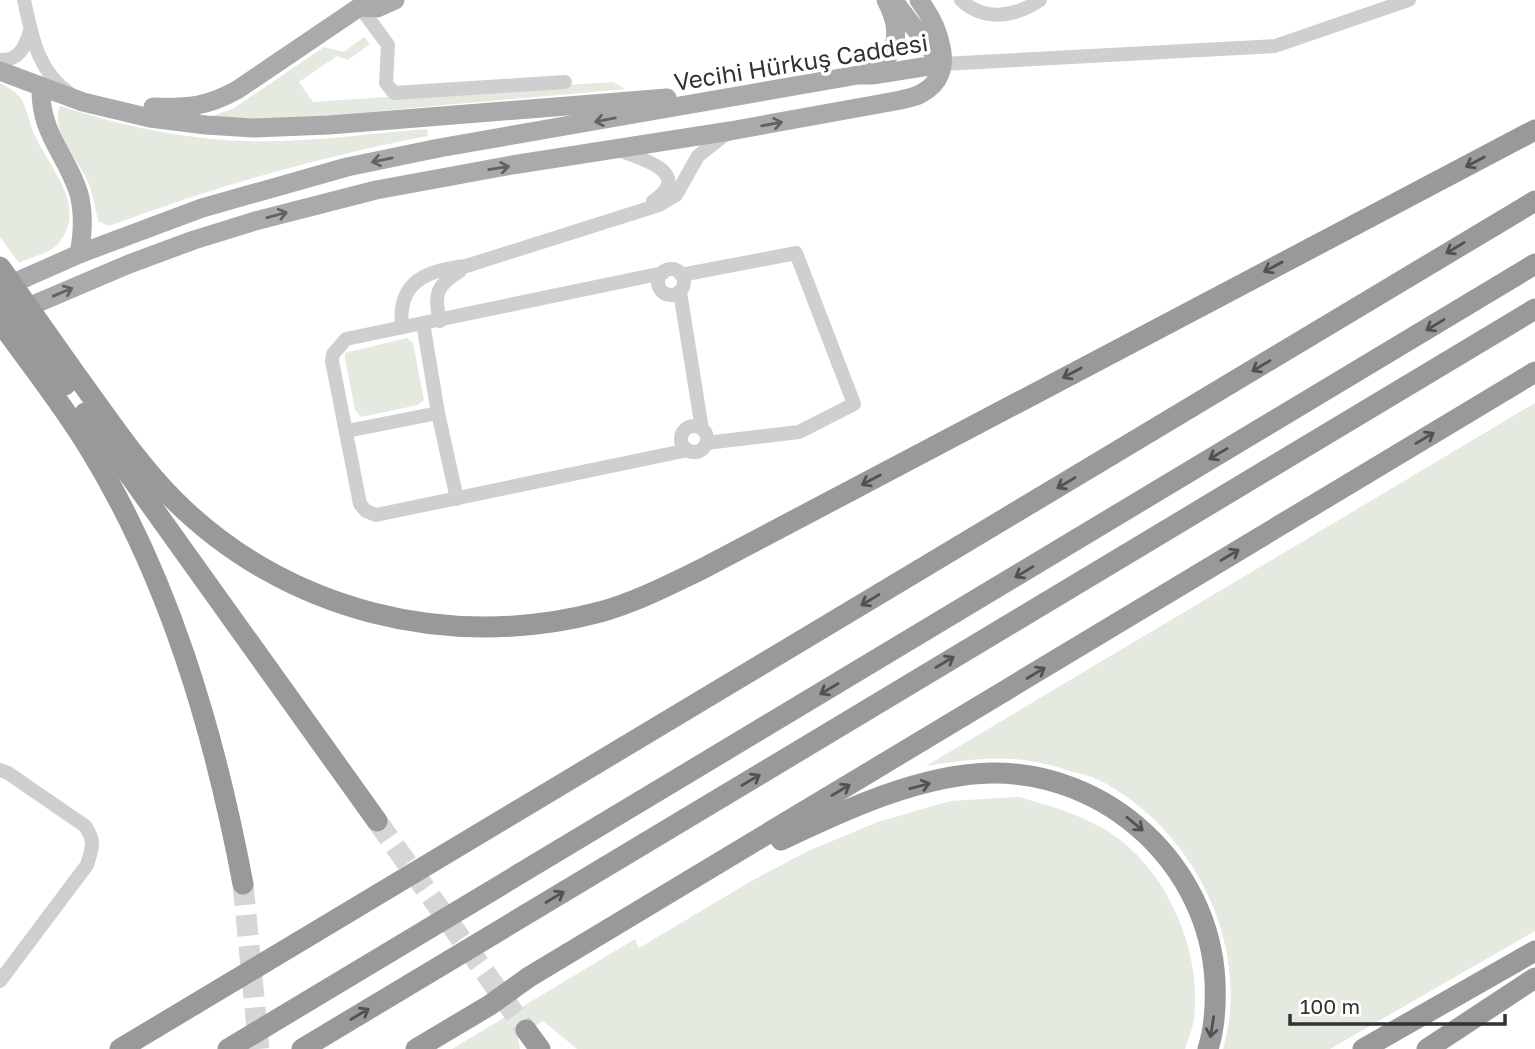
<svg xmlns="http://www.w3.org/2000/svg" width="1535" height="1049" font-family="'Golos Text',sans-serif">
	<rect width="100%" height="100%" fill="#fff"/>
	<path fill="#e4eadf" d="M 364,37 L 370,44 L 348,60 L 337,56 L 299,82 L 313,102 L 613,82 L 625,89 C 547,96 468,103 390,110 C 333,115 271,124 213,116 L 234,108 L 324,47 L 344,52 Z
		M 0,83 C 31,98 23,110 36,138 C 52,171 89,209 57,245 C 49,253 29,258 19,263 L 0,237 Z
		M 60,106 C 120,125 181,139 245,141 C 306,143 367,134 427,129 L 428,136 C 319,157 213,187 109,226 L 98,221 C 95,206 93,192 86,178 C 77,158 50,129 60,106 Z
		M 407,338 L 413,343 L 424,400 L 418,405 L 361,417 L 355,410 L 345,359 L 345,353 Z
		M 1535,403 L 1535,931 L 1330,1049 L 1223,1049 C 1253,946 1193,828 1099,780 C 1091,776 1082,774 1073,772 C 1017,753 983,757 926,766 Z
		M 1020,797 C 1050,806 1082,815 1109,832 C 1167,869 1202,950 1194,1018 C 1193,1028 1188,1039 1185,1049 L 577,1049 L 543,1021 L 518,1037 L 520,1049 L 452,1049 L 635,939 L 639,948 L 753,880 L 808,851 L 878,822 L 950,801 Z"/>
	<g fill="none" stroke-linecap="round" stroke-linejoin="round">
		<path stroke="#d6d6d6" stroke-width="21" stroke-dasharray="21 10" stroke-linecap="butt" d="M 377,821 L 526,1030
			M 243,884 L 259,1049"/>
		<path stroke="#cfcfcf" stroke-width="14" d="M 24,0 C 32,36 37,70 69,93
			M 961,0 C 984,22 1015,17 1040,0
			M 360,7 L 388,45 L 386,83 L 394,93 L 565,82
			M 0,60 C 19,61 25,47 30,31
			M 942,64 L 1275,46 L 1409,0
			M 618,150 C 640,158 695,173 653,201
			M658 282a13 13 0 1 1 26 0a13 13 0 1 1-26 0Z
			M 663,273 L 346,339 L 333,354 L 332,361 L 360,504 L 366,511 L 376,515 L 688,450
			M 681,275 L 796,253 L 854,404 L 799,432 L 706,443
			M 680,292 L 702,429
			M 440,321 C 433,294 437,285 460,271
			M 423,323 L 438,413 L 457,499
			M 402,327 C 397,282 426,270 466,266 L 659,205 L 676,195 L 698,156 L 726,134
			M681 439a13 13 0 1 1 26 0a13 13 0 1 1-26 0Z
			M 347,431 L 438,413
			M 0,770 L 8,773 L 85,826 C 96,842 92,848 87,865 L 0,981"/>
		<path stroke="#aaa" stroke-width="19" d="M 894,1 L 942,64
			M 360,7 L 377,8 L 395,0
			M 0,71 L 83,102 L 150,118 L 206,125 L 253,128 L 329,125 L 667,98
			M 864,73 C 899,58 903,32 886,0
			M 41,88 C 40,135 67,154 79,194 C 84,214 83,234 79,254
			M 153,107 C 188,108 206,107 237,90 L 370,0
			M 0,289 L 79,254 L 202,208 L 347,167 L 439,148 L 858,75 L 872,75 L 942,64
			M 14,313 L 129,264 L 194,240 L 255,221 L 376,190 L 512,165 L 730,131 L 901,100 C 908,98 916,97 922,93 C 959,74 938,25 919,0"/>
		<path stroke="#999" stroke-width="21" d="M 0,322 C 29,362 60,401 86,443 C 169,576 214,731 243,884
			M 79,379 C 109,420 138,464 174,500 C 285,611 449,652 600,612 C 636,602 669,585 702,569 L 1535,130
			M 85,413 L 377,821
			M 781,840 C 844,810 921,774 992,773 C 1108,772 1209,865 1215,981 C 1216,1004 1215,1027 1208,1049
			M 526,1030 L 540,1049
			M 120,1049 L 1535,201
			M 228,1049 L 1535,264
			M 302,1049 L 1535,309
			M 416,1049 L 490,1005 L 529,977 L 1535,372
			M 1363,1049 L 1535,951
			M 1427,1049 L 1535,978"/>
		<path stroke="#999" stroke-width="21" d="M 0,267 L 79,379
			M 0,294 L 65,385"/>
	</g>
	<defs><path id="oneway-shaft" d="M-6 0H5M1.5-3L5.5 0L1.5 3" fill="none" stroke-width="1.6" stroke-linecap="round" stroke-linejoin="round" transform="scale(1.75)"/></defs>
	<g stroke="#626262">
		<use href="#oneway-shaft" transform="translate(605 120) rotate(169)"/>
		<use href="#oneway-shaft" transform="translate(772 124) rotate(-10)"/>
		<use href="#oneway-shaft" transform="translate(382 160) rotate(168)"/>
		<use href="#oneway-shaft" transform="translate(499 168) rotate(-9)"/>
		<use href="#oneway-shaft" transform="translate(277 215) rotate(-15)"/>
		<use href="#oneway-shaft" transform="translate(63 292) rotate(-23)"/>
	</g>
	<g stroke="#515151">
		<use href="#oneway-shaft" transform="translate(1475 162) rotate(152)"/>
		<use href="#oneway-shaft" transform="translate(1455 248) rotate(149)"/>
		<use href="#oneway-shaft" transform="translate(1273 267) rotate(152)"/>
		<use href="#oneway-shaft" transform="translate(1435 325) rotate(149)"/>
		<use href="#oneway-shaft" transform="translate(1261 366) rotate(149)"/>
		<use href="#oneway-shaft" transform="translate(1072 373) rotate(152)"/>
		<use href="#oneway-shaft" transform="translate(1425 438) rotate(-31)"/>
		<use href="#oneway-shaft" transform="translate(1218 454) rotate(149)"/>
		<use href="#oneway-shaft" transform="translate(871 480) rotate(152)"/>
		<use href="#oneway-shaft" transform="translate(1066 483) rotate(149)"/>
		<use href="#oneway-shaft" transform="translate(1230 555) rotate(-31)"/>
		<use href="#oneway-shaft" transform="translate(1024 572) rotate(149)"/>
		<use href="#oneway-shaft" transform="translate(870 600) rotate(149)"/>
		<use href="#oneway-shaft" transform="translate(945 662) rotate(-31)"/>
		<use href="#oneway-shaft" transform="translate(1036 673) rotate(-31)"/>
		<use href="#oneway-shaft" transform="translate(829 689) rotate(149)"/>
		<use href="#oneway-shaft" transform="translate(751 780) rotate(-31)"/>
		<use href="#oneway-shaft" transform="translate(920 786) rotate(-15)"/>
		<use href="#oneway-shaft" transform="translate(841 790) rotate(-31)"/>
		<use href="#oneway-shaft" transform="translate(1135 824) rotate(40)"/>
		<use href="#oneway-shaft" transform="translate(555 897) rotate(-31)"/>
		<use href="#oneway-shaft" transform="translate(360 1014) rotate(-31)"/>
		<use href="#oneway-shaft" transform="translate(1212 1027) rotate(99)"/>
	</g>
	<g text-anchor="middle" stroke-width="7" stroke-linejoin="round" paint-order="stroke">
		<g font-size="24" fill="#323232" stroke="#fff">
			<text transform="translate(801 63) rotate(-9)" y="8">Vecihi Hürkuş Caddesi</text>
		</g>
	</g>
	<path d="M1290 1014v10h215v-10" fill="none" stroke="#323232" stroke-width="3.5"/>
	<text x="1300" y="1014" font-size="21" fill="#323232" stroke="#ffffff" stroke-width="5" paint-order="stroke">100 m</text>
</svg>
